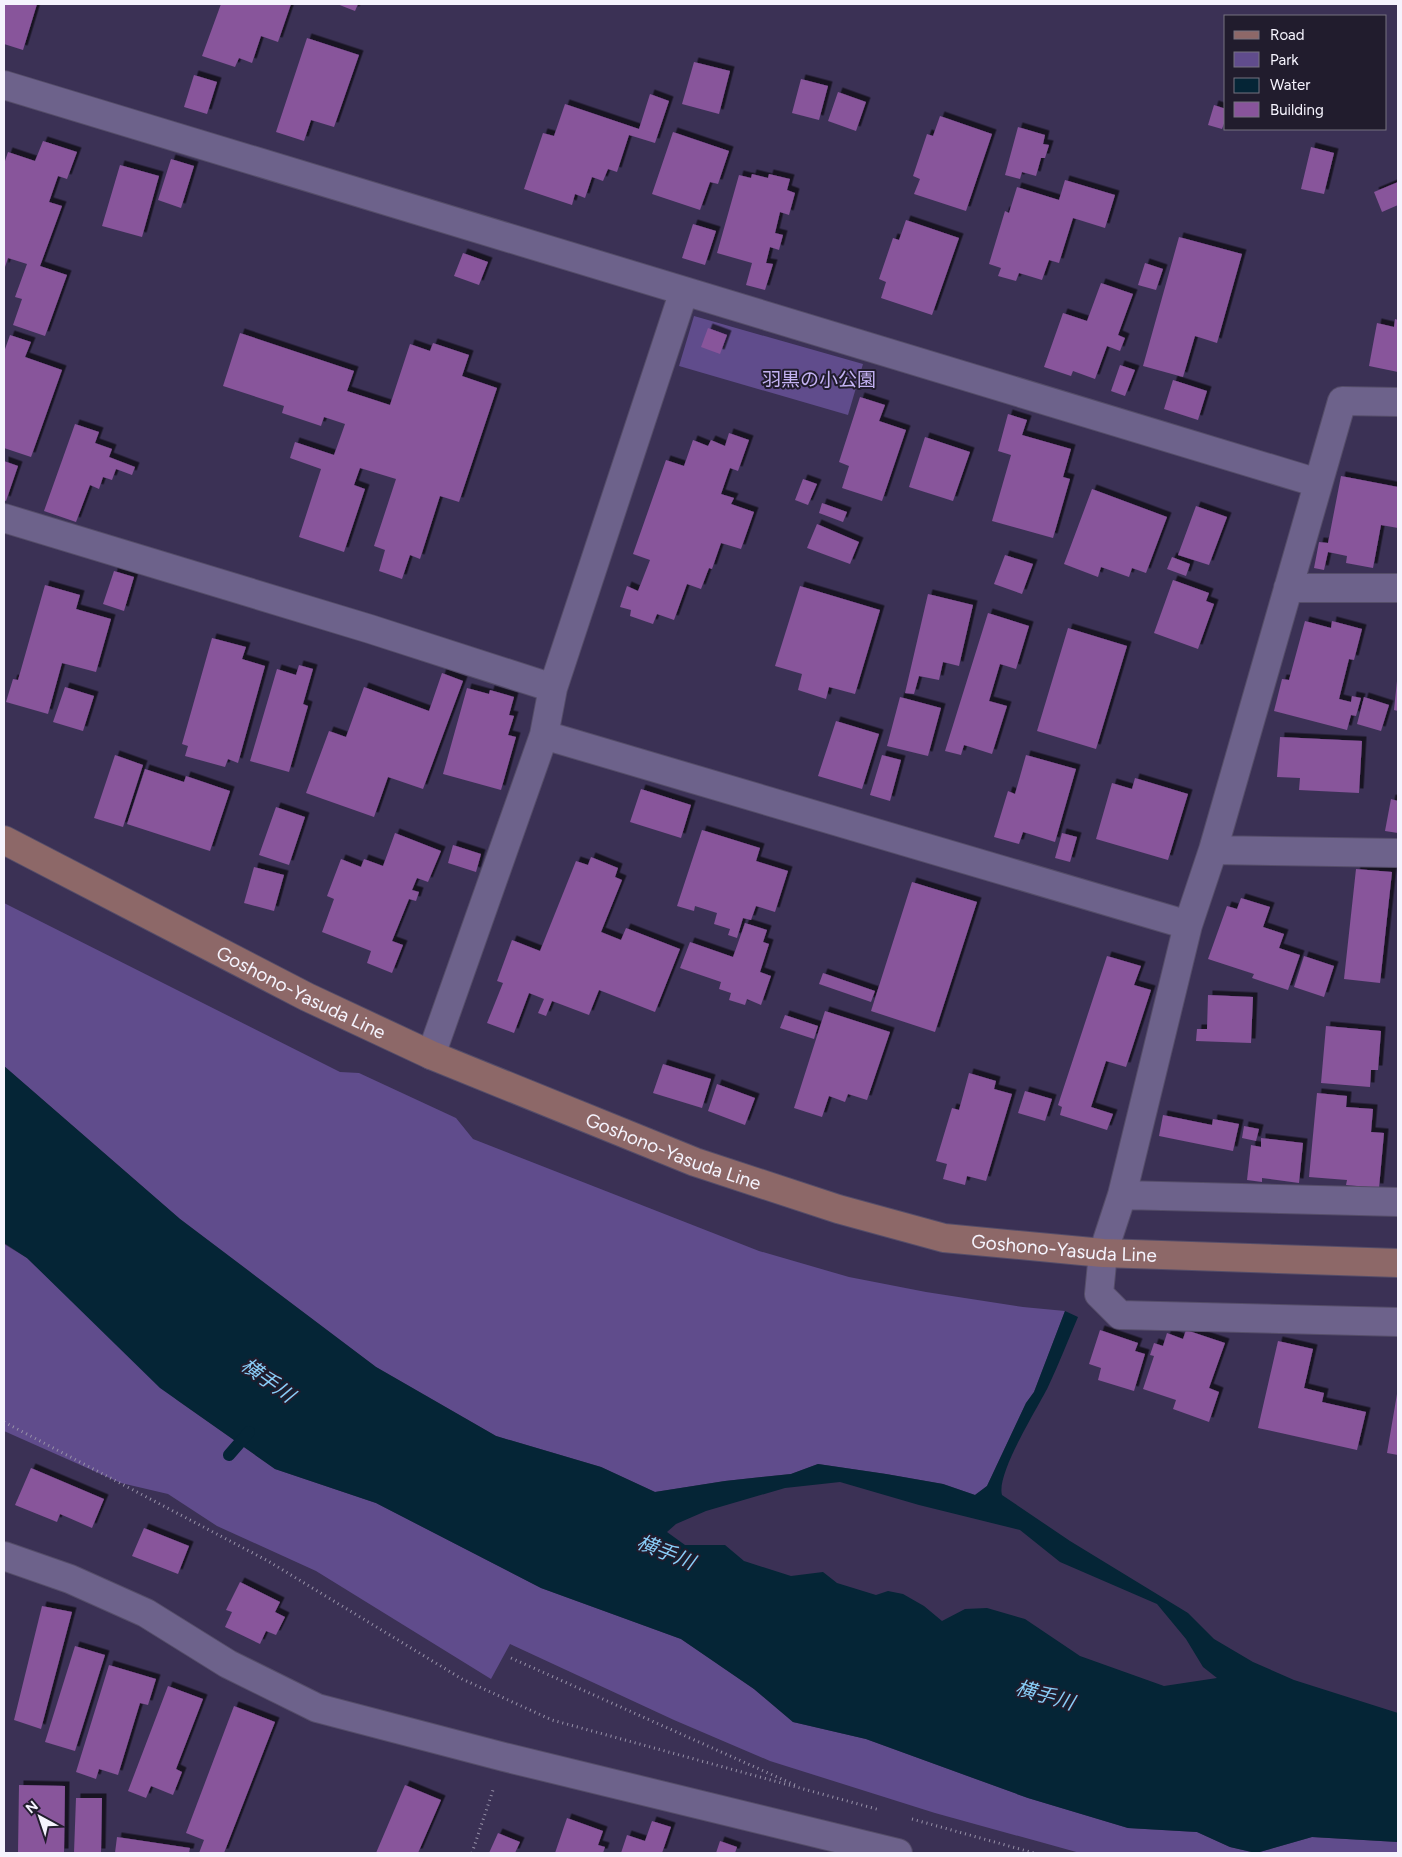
<svg xmlns="http://www.w3.org/2000/svg" width="1402" height="1857" font-family="Figtree,'Noto Sans JP',sans-serif">
	<defs>
		<filter id="shadow"><feDropShadow dx="4.5" dy="-4.5" stdDeviation="0" flood-color="#0009"/></filter>
	</defs>
	<rect width="100%" height="100%" fill="#3b3155"/>
	<path fill="#604c8c" d="M 694,316 L 863,364 L 848,415 L 679,366 Z
		M 4,903 L 340,1072 L 359,1073 L 456,1118 L 473,1139 L 759,1251 L 849,1277 L 926,1292 L 1023,1307 L 1065,1311 L 1034,1392 L 1026,1403 L 987,1486 L 975,1495 L 943,1484 L 886,1474 L 818,1464 L 791,1474 L 725,1481 L 655,1492 L 601,1467 L 496,1436 L 376,1367 L 180,1219 L 4,1066 Z
		M 4,1244 L 27,1258 L 177,1400 L 275,1469 L 376,1503 L 541,1588 L 681,1639 L 754,1689 L 793,1722 L 866,1739 L 1028,1798 L 1128,1828 L 1197,1832 L 1230,1847 L 1256,1853 L 1312,1837 L 1398,1842 L 1398,1853 L 1080,1853 L 935,1813 L 770,1761 L 674,1720 L 510,1644 L 491,1679 L 316,1571 L 217,1526 L 168,1494 L 121,1483 L 4,1431 Z"/>
	<path fill="#052536" fill-rule="evenodd" d="M 4,1066 L 180,1219 L 376,1367 L 496,1436 L 601,1467 L 655,1492 L 725,1481 L 791,1474 L 818,1464 L 886,1474 L 943,1484 L 975,1495 L 987,1486 L 1026,1403 L 1034,1392 L 1065,1311 L 1078,1317 C 1068,1340 1059,1364 1048,1387 C 1037,1409 996,1474 1002,1495 L 1070,1541 L 1188,1613 L 1214,1639 L 1253,1662 L 1294,1680 L 1398,1713 L 1398,1842 L 1312,1837 L 1256,1853 L 1230,1847 L 1197,1832 L 1128,1828 L 1028,1798 L 866,1739 L 793,1722 L 754,1689 L 681,1639 L 541,1588 L 376,1503 L 275,1469 L 160,1388 L 27,1258 L 4,1243 ZM 840,1482 L 919,1505 L 1020,1530 L 1060,1562 L 1157,1604 L 1186,1639 L 1203,1667 L 1217,1678 L 1164,1686 L 1080,1656 L 1025,1619 L 987,1608 L 965,1609 L 942,1621 L 924,1606 L 903,1594 L 888,1591 L 876,1595 L 837,1583 L 823,1572 L 791,1576 L 744,1561 L 725,1545 L 685,1545 L 667,1532 L 676,1524 L 706,1511 L 785,1488 Z"/>
	<g fill="none" stroke-linecap="round" stroke-linejoin="round">
		<path stroke="#052536" stroke-width="12" d="M 229,1455 L 249,1432"/>
	</g>
	<path fill="#88549b" filter="url(#shadow)" d="M 4,4 L 37,4 L 23,50 L 4,44 Z
		M 221,4 L 291,4 L 278,42 L 261,36 L 252,63 L 239,58 L 235,67 L 202,56 Z
		M 337,4 L 358,4 L 355,11 Z
		M 307,38 L 359,55 L 334,127 L 311,120 L 304,141 L 276,132 Z
		M 694,62 L 730,71 L 719,114 L 682,104 Z
		M 194,75 L 217,82 L 207,114 L 184,107 Z
		M 801,79 L 828,86 L 819,120 L 792,113 Z
		M 838,92 L 866,102 L 856,131 L 828,121 Z
		M 650,94 L 669,101 L 655,143 L 629,135 L 617,172 L 608,169 L 603,181 L 592,177 L 585,198 L 575,194 L 572,205 L 524,189 L 543,133 L 554,136 L 565,104 L 639,129 Z
		M 1214,105 L 1226,109 L 1226,118 L 1222,129 L 1208,125 Z
		M 940,116 L 992,134 L 966,211 L 914,194 L 920,179 L 913,176 L 927,134 L 933,136 Z
		M 1018,127 L 1045,135 L 1043,144 L 1049,145 L 1045,158 L 1041,158 L 1036,176 L 1022,172 L 1020,179 L 1005,175 Z
		M 673,132 L 729,151 L 718,184 L 710,182 L 700,210 L 652,194 Z
		M 43,141 L 77,152 L 67,179 L 58,176 L 49,202 L 62,206 L 40,266 L 67,275 L 45,336 L 13,325 L 22,299 L 15,297 L 27,264 L 8,258 L 5,267 L 4,267 L 4,164 L 8,152 L 35,161 Z
		M 1311,147 L 1334,153 L 1324,194 L 1301,189 Z
		M 171,159 L 194,166 L 181,208 L 158,200 Z
		M 120,165 L 159,176 L 142,237 L 102,226 Z
		M 752,174 L 768,178 L 769,174 L 790,179 L 787,190 L 795,193 L 789,215 L 780,212 L 775,233 L 783,235 L 779,250 L 770,247 L 766,263 L 773,264 L 765,290 L 746,285 L 752,263 L 717,253 L 739,175 L 751,178 Z
		M 1065,180 L 1115,195 L 1105,228 L 1073,218 L 1059,263 L 1049,260 L 1042,280 L 1019,273 L 1016,281 L 998,276 L 1001,268 L 989,264 L 1005,211 L 1009,213 L 1017,187 L 1059,200 Z
		M 1398,182 L 1398,205 L 1382,212 L 1374,192 Z
		M 906,220 L 959,238 L 932,315 L 881,298 L 886,282 L 879,279 L 893,238 L 899,240 Z
		M 693,224 L 716,231 L 705,265 L 682,258 Z
		M 1179,237 L 1242,254 L 1217,343 L 1195,336 L 1183,377 L 1143,366 Z
		M 463,253 L 488,262 L 479,285 L 454,276 Z
		M 1145,263 L 1163,269 L 1156,290 L 1138,285 Z
		M 1101,283 L 1133,294 L 1118,335 L 1125,338 L 1120,351 L 1107,346 L 1095,379 L 1073,371 L 1071,376 L 1044,367 L 1063,313 L 1087,321 Z
		M 1395,319 L 1398,320 L 1398,372 L 1369,366 L 1377,323 L 1394,327 Z
		M 708,328 L 727,335 L 720,354 L 701,347 Z
		M 240,333 L 354,371 L 347,391 L 390,405 L 410,344 L 430,351 L 433,343 L 469,355 L 462,376 L 497,388 L 459,502 L 440,496 L 420,559 L 410,555 L 402,579 L 379,571 L 385,550 L 374,546 L 396,479 L 360,468 L 354,485 L 365,489 L 344,552 L 299,537 L 321,469 L 290,458 L 295,442 L 334,455 L 345,424 L 324,417 L 321,426 L 282,413 L 284,406 L 223,386 Z
		M 10,335 L 31,342 L 25,357 L 62,370 L 31,457 L 4,448 L 4,352 Z
		M 1120,365 L 1135,370 L 1125,396 L 1111,391 Z
		M 1173,380 L 1207,391 L 1198,420 L 1164,409 Z
		M 860,397 L 885,405 L 879,421 L 906,430 L 882,501 L 842,488 L 849,466 L 839,462 Z
		M 1008,414 L 1027,420 L 1022,435 L 1071,449 L 1063,477 L 1070,479 L 1053,538 L 992,521 L 1011,455 L 998,451 Z
		M 75,424 L 99,432 L 95,443 L 112,449 L 109,457 L 135,467 L 132,475 L 116,469 L 112,480 L 103,477 L 99,489 L 90,485 L 76,522 L 44,511 Z
		M 729,433 L 749,440 L 738,471 L 730,468 L 721,494 L 734,498 L 731,504 L 754,512 L 741,549 L 721,543 L 712,569 L 709,568 L 701,589 L 687,584 L 674,620 L 657,614 L 653,624 L 630,616 L 631,610 L 620,607 L 627,586 L 638,591 L 650,560 L 633,554 L 666,460 L 684,466 L 693,440 L 708,446 L 711,440 L 725,446 Z
		M 925,437 L 970,452 L 953,501 L 909,487 Z
		M 4,461 L 18,466 L 6,501 L 4,500 Z
		M 1341,476 L 1398,487 L 1398,528 L 1381,525 L 1373,568 L 1346,563 L 1347,556 L 1328,552 L 1324,570 L 1314,568 L 1319,542 L 1328,543 Z
		M 803,479 L 817,484 L 808,505 L 795,500 Z
		M 1092,489 L 1167,517 L 1146,573 L 1132,568 L 1129,577 L 1101,567 L 1098,577 L 1064,564 Z
		M 822,503 L 847,512 L 843,522 L 819,513 Z
		M 1196,506 L 1227,517 L 1209,565 L 1178,555 Z
		M 817,524 L 859,542 L 850,564 L 807,548 Z
		M 1005,555 L 1033,564 L 1022,594 L 994,584 Z
		M 1172,557 L 1190,564 L 1186,576 L 1167,569 Z
		M 114,571 L 134,577 L 124,611 L 103,604 Z
		M 1173,580 L 1209,593 L 1206,601 L 1214,604 L 1198,649 L 1154,633 Z
		M 45,585 L 80,595 L 76,609 L 111,619 L 96,672 L 62,663 L 48,714 L 6,702 L 13,679 L 18,680 Z
		M 800,586 L 880,610 L 855,694 L 829,687 L 826,699 L 798,690 L 802,674 L 775,666 Z
		M 928,594 L 973,605 L 959,666 L 943,662 L 939,680 L 919,676 L 914,694 L 905,693 Z
		M 988,613 L 1029,626 L 1016,669 L 1000,664 L 989,701 L 1007,706 L 992,754 L 964,745 L 961,755 L 945,751 Z
		M 1305,621 L 1331,628 L 1332,621 L 1362,629 L 1354,660 L 1349,659 L 1339,699 L 1351,702 L 1352,696 L 1361,698 L 1356,716 L 1351,715 L 1347,730 L 1274,711 L 1282,679 L 1289,680 Z
		M 1068,628 L 1127,646 L 1096,749 L 1037,731 Z
		M 212,638 L 246,647 L 242,659 L 265,666 L 238,763 L 228,759 L 225,767 L 185,756 L 188,746 L 182,744 Z
		M 299,665 L 313,669 L 303,704 L 308,706 L 289,772 L 250,761 L 277,669 L 296,675 Z
		M 442,673 L 463,681 L 423,789 L 388,777 L 374,817 L 306,793 L 329,731 L 346,737 L 364,687 L 429,711 Z
		M 1397,681 L 1398,681 L 1398,711 L 1394,710 Z
		M 65,687 L 94,696 L 83,731 L 53,722 Z
		M 467,688 L 489,694 L 490,690 L 514,697 L 509,715 L 514,716 L 508,735 L 516,737 L 501,790 L 443,774 Z
		M 900,697 L 941,708 L 928,756 L 887,746 Z
		M 1364,697 L 1389,705 L 1381,731 L 1357,724 Z
		M 836,721 L 879,734 L 862,789 L 818,776 Z
		M 1280,737 L 1362,741 L 1359,793 L 1299,790 L 1300,778 L 1277,777 Z
		M 115,755 L 143,765 L 123,827 L 94,818 Z
		M 882,755 L 901,760 L 890,801 L 870,795 Z
		M 1026,755 L 1076,769 L 1055,842 L 1023,832 L 1019,844 L 994,837 L 1008,791 L 1015,794 Z
		M 145,769 L 184,782 L 186,776 L 230,791 L 210,851 L 127,824 Z
		M 1135,778 L 1188,794 L 1168,860 L 1096,839 L 1112,783 L 1132,789 Z
		M 641,789 L 691,805 L 681,838 L 630,822 Z
		M 1391,799 L 1398,801 L 1398,833 L 1385,831 Z
		M 276,807 L 305,817 L 289,865 L 259,855 Z
		M 702,830 L 760,848 L 756,861 L 788,871 L 775,912 L 756,906 L 751,920 L 743,918 L 737,938 L 728,935 L 730,929 L 714,924 L 717,913 L 695,906 L 694,911 L 677,906 Z
		M 395,833 L 441,851 L 428,882 L 417,878 L 412,890 L 419,892 L 416,901 L 409,899 L 392,941 L 403,945 L 392,973 L 367,963 L 371,951 L 322,932 L 334,899 L 327,896 L 341,859 L 361,867 L 364,859 L 383,866 Z
		M 1062,833 L 1077,837 L 1070,862 L 1055,858 Z
		M 453,845 L 481,854 L 476,872 L 448,863 Z
		M 591,857 L 618,868 L 615,877 L 622,880 L 601,932 L 621,940 L 626,928 L 680,949 L 655,1012 L 599,990 L 589,1015 L 552,1001 L 546,1016 L 538,1013 L 544,999 L 529,993 L 514,1033 L 487,1023 L 503,983 L 497,981 L 512,940 L 540,951 L 576,861 L 588,865 Z
		M 254,867 L 284,875 L 274,911 L 244,903 Z
		M 1356,869 L 1392,872 L 1380,983 L 1344,979 Z
		M 912,882 L 977,902 L 935,1032 L 871,1011 Z
		M 1241,898 L 1270,907 L 1263,927 L 1284,934 L 1279,948 L 1300,955 L 1288,990 L 1252,978 L 1254,974 L 1208,959 L 1227,906 L 1237,909 Z
		M 745,923 L 767,930 L 763,942 L 769,944 L 760,972 L 771,976 L 761,1005 L 747,999 L 745,1005 L 729,1000 L 731,993 L 719,989 L 721,982 L 680,968 L 690,942 L 733,957 Z
		M 1107,956 L 1141,966 L 1134,985 L 1151,990 L 1126,1067 L 1106,1061 L 1091,1107 L 1113,1114 L 1107,1130 L 1060,1115 L 1062,1107 L 1058,1105 Z
		M 1304,956 L 1334,966 L 1324,997 L 1294,987 Z
		M 823,973 L 875,991 L 871,1002 L 819,984 Z
		M 1208,995 L 1253,997 L 1251,1043 L 1196,1041 L 1197,1029 L 1207,1029 Z
		M 825,1011 L 890,1032 L 867,1100 L 848,1094 L 845,1102 L 829,1096 L 822,1117 L 794,1108 Z
		M 785,1015 L 818,1026 L 814,1039 L 780,1028 Z
		M 1326,1026 L 1381,1031 L 1378,1070 L 1371,1070 L 1370,1087 L 1321,1083 Z
		M 663,1064 L 711,1079 L 702,1108 L 653,1093 Z
		M 969,1073 L 996,1081 L 994,1089 L 1012,1094 L 986,1181 L 967,1176 L 965,1185 L 943,1179 L 947,1164 L 936,1161 L 952,1108 L 959,1110 Z
		M 717,1084 L 755,1098 L 745,1125 L 708,1111 Z
		M 1025,1091 L 1052,1099 L 1045,1121 L 1018,1113 Z
		M 1317,1093 L 1347,1096 L 1346,1107 L 1373,1109 L 1371,1132 L 1384,1133 L 1379,1188 L 1346,1185 L 1347,1180 L 1309,1177 Z
		M 1163,1115 L 1212,1125 L 1213,1119 L 1239,1124 L 1233,1151 L 1159,1136 Z
		M 1244,1126 L 1259,1129 L 1256,1141 L 1242,1138 Z
		M 1261,1138 L 1303,1143 L 1299,1183 L 1262,1178 L 1262,1182 L 1247,1180 L 1251,1145 L 1261,1147 Z
		M 1100,1330 L 1138,1343 L 1135,1351 L 1145,1354 L 1134,1391 L 1098,1380 L 1101,1368 L 1089,1364 Z
		M 1186,1330 L 1225,1343 L 1209,1388 L 1219,1392 L 1209,1422 L 1173,1409 L 1176,1400 L 1143,1389 L 1154,1356 L 1150,1355 L 1154,1343 L 1163,1346 L 1167,1333 L 1183,1339 Z
		M 1278,1341 L 1313,1349 L 1304,1388 L 1324,1393 L 1322,1402 L 1366,1412 L 1357,1450 L 1258,1428 Z
		M 1397,1394 L 1398,1394 L 1398,1455 L 1387,1453 Z
		M 31,1468 L 104,1499 L 92,1528 L 60,1514 L 57,1522 L 15,1505 Z
		M 144,1528 L 189,1546 L 178,1574 L 132,1556 Z
		M 240,1582 L 280,1602 L 275,1612 L 285,1617 L 276,1635 L 266,1631 L 260,1644 L 225,1627 L 232,1612 L 226,1610 Z
		M 42,1606 L 72,1612 L 41,1729 L 14,1720 Z
		M 75,1646 L 105,1655 L 75,1751 L 45,1742 Z
		M 109,1665 L 156,1679 L 148,1705 L 140,1703 L 118,1775 L 99,1769 L 96,1779 L 76,1772 Z
		M 168,1686 L 203,1699 L 176,1769 L 182,1772 L 173,1795 L 151,1786 L 146,1798 L 128,1791 Z
		M 234,1706 L 275,1722 L 224,1853 L 199,1853 L 204,1840 L 186,1833 Z
		M 19,1785 L 65,1786 L 64,1853 L 18,1853 Z
		M 405,1785 L 441,1800 L 418,1853 L 376,1853 Z
		M 76,1798 L 102,1798 L 101,1853 L 74,1853 Z
		M 567,1818 L 603,1831 L 598,1845 L 605,1847 L 603,1853 L 555,1853 Z
		M 652,1821 L 671,1827 L 662,1853 L 621,1853 L 627,1835 L 645,1841 Z
		M 498,1833 L 520,1842 L 515,1853 L 489,1853 Z
		M 117,1837 L 190,1848 L 189,1853 L 115,1853 Z
		M 720,1841 L 737,1847 L 735,1853 L 716,1853 Z"/>
	<g fill="none" stroke-linecap="round" stroke-linejoin="round">
		<g stroke="#554d69" stroke-width="30">
			<path id="street" d="M 4,85 L 1318,483
				M 1398,402 L 1342,401 L 1213,850 L 1188,925 L 1122,1195 L 1103,1253 L 1099,1294 L 1120,1315 L 1398,1322
				M 4,518 L 370,629 L 553,688
				M 1288,588 L 1398,588
				M 544,735 L 1188,925
				M 1213,850 L 1398,853
				M 431,1055 L 544,735 L 553,688 L 684,291
				M 1122,1195 L 1398,1202
				M 4,1556 L 70,1579 L 146,1613 L 228,1664 L 317,1708 L 504,1757 L 898,1853"/>
		</g>
		<g stroke="#554d69" stroke-width="30">
			<g id="secondary">
				<path id="s1" d="M 4,840 L 307,997 L 431,1055 L 695,1162 L 838,1209 L 944,1238 L 1103,1253 L 1398,1263"/>
			</g>
		</g>
		<path stroke="#9892a9" stroke-width="3" stroke-dasharray="1 4" stroke-linecap="butt" d="M 4,1422 L 268,1561 L 462,1679 L 552,1720 L 880,1810
			M 511,1658 L 795,1785
			M 912,1819 L 1034,1853
			M 472,1853 L 493,1790"/>
		<use href="#street" stroke="#6d628b" stroke-width="28"/>
		<use href="#secondary" stroke="#8d6868" stroke-width="28"/>
	</g>
	<g text-anchor="middle" stroke-width="4" stroke-linejoin="round" paint-order="stroke">
		<g font-size="19" fill="#c4b3f3" stroke="#211c2d">
			<text x="819" y="386">羽黒の小公園</text>
		</g>
		<g font-size="19" fill="#f5f3fd" stroke="#211c2d">
			<text dy="7" stroke="none"><textPath href="#s1" startOffset="334">Goshono-Yasuda Line</textPath></text>
			<text dy="7" stroke="none"><textPath href="#s1" startOffset="739">Goshono-Yasuda Line</textPath></text>
			<text dy="7" stroke="none"><textPath href="#s1" startOffset="1144">Goshono-Yasuda Line</textPath></text>
		</g>
		<g font-size="20" font-style="italic" fill="#89cdf7" stroke="#211c2d">
			<text transform="translate(268 1380) rotate(36)" y="7">横手川</text>
			<text transform="translate(666 1552) rotate(22)" y="7">横手川</text>
			<text transform="translate(1045 1695) rotate(16)" y="7">横手川</text>
		</g>
	</g>
	<rect width="1402" height="1857" fill="none" stroke="#f5f3fd" stroke-width="10"/>
	<rect x="1224" y="15" width="162" height="115" fill="#211c2d" stroke="#767280"/>
	<rect x="1234" y="31" width="25" height="8" fill="#8d6868" stroke="#767280"/>
	<text x="1270" y="40" font-size="15" fill="#f5f3fd">Road</text>
	<rect x="1234" y="52" width="25" height="15" fill="#604c8c" stroke="#767280"/>
	<text x="1270" y="65" font-size="15" fill="#f5f3fd">Park</text>
	<rect x="1234" y="78" width="25" height="15" fill="#052536" stroke="#767280"/>
	<text x="1270" y="90" font-size="15" fill="#f5f3fd">Water</text>
	<rect x="1234" y="102" width="25" height="15" fill="#88549b" stroke="#767280"/>
	<text x="1270" y="115" font-size="15" fill="#f5f3fd">Building</text>
	<g transform="translate(40 1817) rotate(320)" stroke="#211c2d" stroke-width="4" paint-order="stroke">
	<path d="M0-4L9 19L0 12L-9 19Z" fill="#f5f3fd"/>
	<text y="-8" font-size="14" font-weight="bold" text-anchor="middle" fill="#f5f3fd">N</text>
	</g>
</svg>
